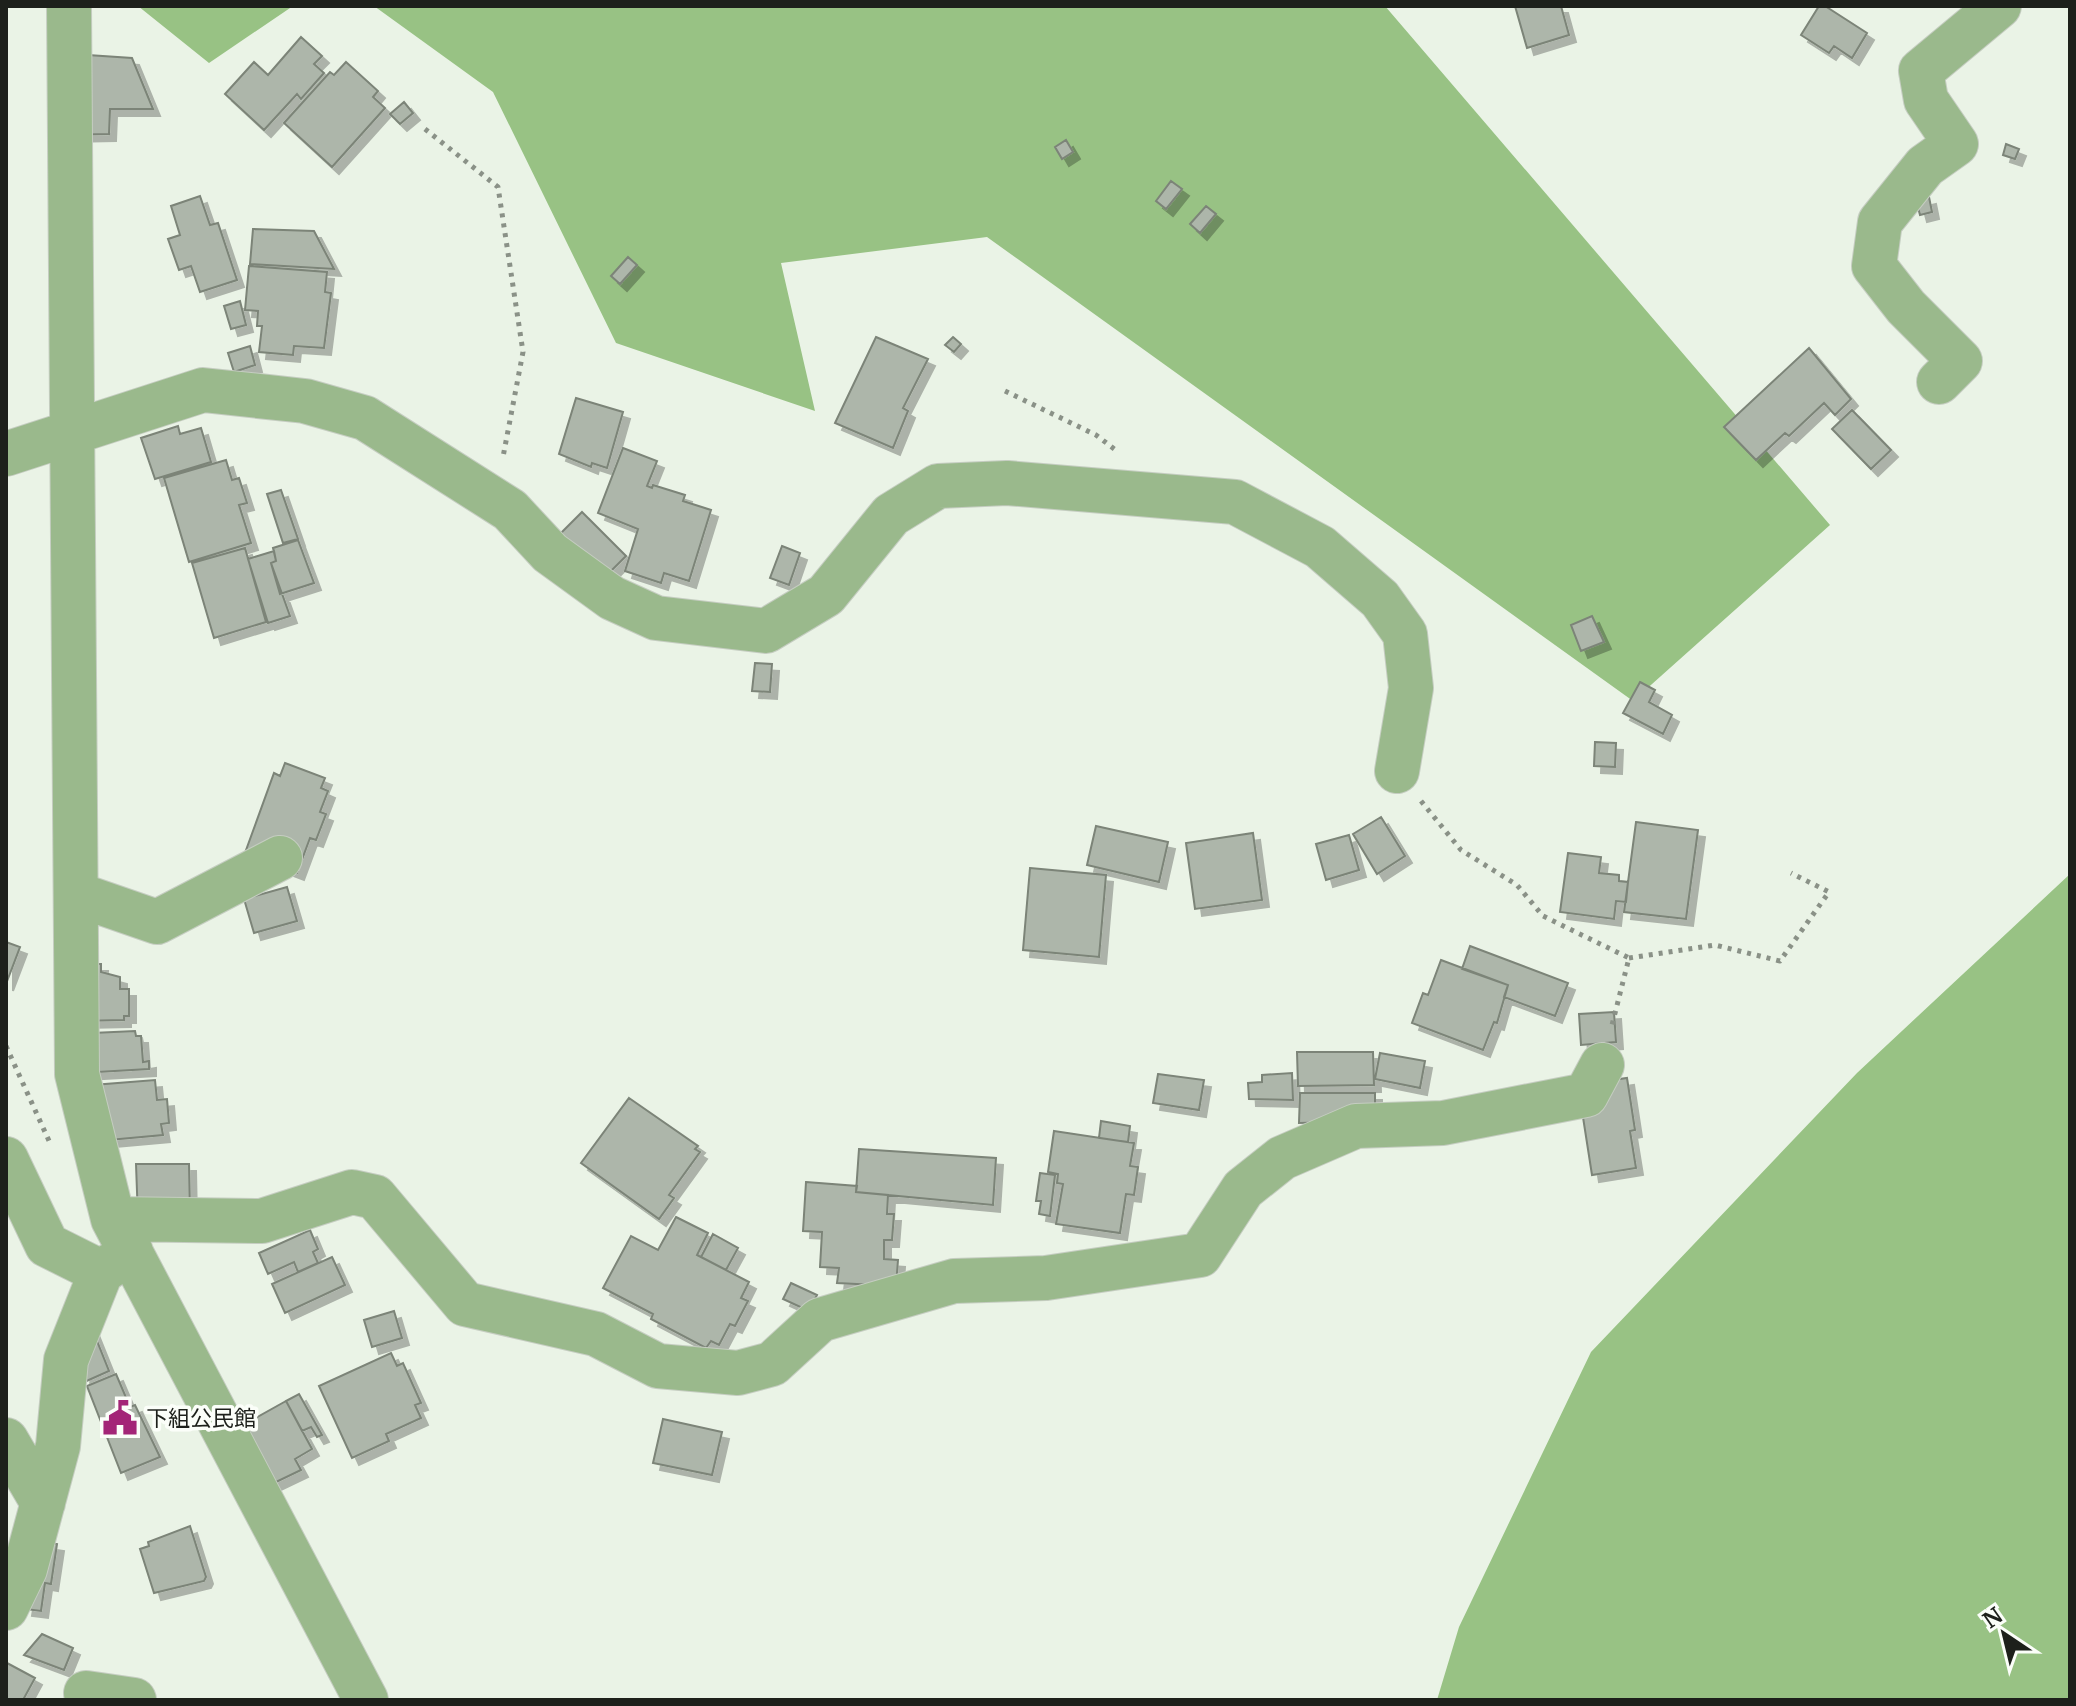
<svg xmlns="http://www.w3.org/2000/svg" width="2076" height="1706" font-family="Merriweather,'Noto Sans JP',serif">
	<defs>
		<filter id="shadow"><feDropShadow dx="7" dy="7" stdDeviation="0" flood-color="#0004"/></filter>
	</defs>
	<rect width="100%" height="100%" fill="#eaf3e6"/>
	<path fill="#98c284" d="M 138,6 L 293,6 L 209,63 Z
		M 374,6 L 1385,6 L 1830,525 L 1633,701 L 987,237 L 781,263 L 815,411 L 616,343 L 493,92 Z
		M 2070,874 L 2070,1700 L 1437,1700 L 1459,1627 L 1591,1352 L 1857,1073 Z"/>
	<path fill="#adb6aa" stroke="#7c8478" stroke-width="2" filter="url(#shadow)" d="M 1515,6 L 1561,6 L 1569,35 L 1527,48 Z
		M 1819,6 L 1825,6 L 1867,33 L 1852,58 L 1834,46 L 1829,53 L 1801,35 Z
		M 301,37 L 322,56 L 314,64 L 324,73 L 301,99 L 297,94 L 264,130 L 225,94 L 254,62 L 268,75 Z
		M 58,53 L 132,58 L 153,109 L 110,109 L 109,134 L 60,135 Z
		M 346,62 L 378,91 L 373,97 L 385,108 L 332,167 L 284,123 L 330,72 L 334,75 Z
		M 404,102 L 413,113 L 400,124 L 390,114 Z
		M 1066,140 L 1073,152 L 1062,159 L 1055,147 Z
		M 2006,144 L 2019,149 L 2015,159 L 2003,155 Z
		M 1171,181 L 1182,189 L 1166,209 L 1156,201 Z
		M 200,196 L 210,225 L 218,223 L 237,280 L 200,292 L 191,266 L 179,270 L 168,239 L 180,235 L 171,206 Z
		M 1929,197 L 1932,212 L 1920,215 L 1916,200 Z
		M 1206,206 L 1216,214 L 1200,233 L 1190,224 Z
		M 253,229 L 314,231 L 334,269 L 250,264 Z
		M 628,257 L 637,265 L 620,284 L 611,276 Z
		M 249,266 L 327,272 L 325,292 L 331,293 L 324,348 L 294,346 L 293,355 L 259,352 L 262,326 L 257,326 L 258,311 L 245,310 Z
		M 240,301 L 246,325 L 231,329 L 224,306 Z
		M 876,337 L 928,359 L 903,408 L 908,411 L 893,448 L 835,423 Z
		M 953,337 L 961,344 L 954,352 L 945,345 Z
		M 250,346 L 255,365 L 234,372 L 228,353 Z
		M 1809,348 L 1851,399 L 1835,415 L 1824,403 L 1789,436 L 1785,433 L 1756,460 L 1724,427 Z
		M 576,398 L 623,412 L 607,468 L 592,463 L 591,467 L 559,454 Z
		M 1852,410 L 1891,450 L 1871,469 L 1832,429 Z
		M 178,426 L 180,434 L 201,428 L 211,462 L 155,479 L 141,438 Z
		M 623,448 L 657,461 L 647,486 L 652,488 L 653,485 L 685,495 L 683,501 L 711,510 L 689,581 L 664,573 L 661,583 L 625,571 L 638,529 L 598,513 Z
		M 226,460 L 232,480 L 239,478 L 247,503 L 239,505 L 251,543 L 189,562 L 164,478 Z
		M 281,490 L 298,539 L 283,543 L 267,494 Z
		M 582,512 L 626,556 L 603,579 L 554,540 Z
		M 298,540 L 314,583 L 280,594 L 271,563 L 276,561 L 273,548 Z
		M 782,546 L 800,553 L 789,585 L 770,578 Z
		M 245,548 L 266,622 L 214,638 L 192,563 Z
		M 274,551 L 276,561 L 271,563 L 290,616 L 268,623 L 248,559 Z
		M 1592,616 L 1604,642 L 1581,651 L 1571,625 Z
		M 755,663 L 772,664 L 770,692 L 752,691 Z
		M 1640,682 L 1655,690 L 1649,702 L 1672,715 L 1663,734 L 1623,713 Z
		M 1595,742 L 1616,743 L 1615,767 L 1594,766 Z
		M 285,763 L 325,778 L 321,788 L 328,791 L 320,812 L 326,814 L 316,840 L 310,838 L 297,873 L 245,853 L 274,773 L 280,776 Z
		M 1381,817 L 1405,856 L 1377,874 L 1353,834 Z
		M 1636,822 L 1698,830 L 1686,919 L 1624,912 Z
		M 1096,826 L 1168,842 L 1159,882 L 1087,865 Z
		M 1253,833 L 1262,900 L 1195,909 L 1186,843 Z
		M 1349,835 L 1359,870 L 1326,880 L 1316,844 Z
		M 1568,853 L 1601,857 L 1599,873 L 1619,875 L 1619,881 L 1628,882 L 1626,902 L 1616,901 L 1614,919 L 1560,912 Z
		M 1030,868 L 1106,875 L 1099,957 L 1023,950 Z
		M 287,887 L 297,921 L 254,933 L 244,899 Z
		M 6,942 L 20,947 L 6,984 Z
		M 1470,946 L 1568,983 L 1555,1016 L 1504,997 L 1508,985 L 1462,969 Z
		M 1441,960 L 1508,985 L 1497,1023 L 1494,1022 L 1483,1050 L 1412,1023 L 1423,993 L 1428,995 Z
		M 71,964 L 101,964 L 101,972 L 120,977 L 120,989 L 129,989 L 129,1016 L 124,1016 L 124,1020 L 77,1021 Z
		M 1614,1012 L 1616,1042 L 1581,1045 L 1579,1014 Z
		M 135,1031 L 136,1036 L 141,1036 L 143,1062 L 149,1061 L 149,1069 L 80,1073 L 71,1034 Z
		M 1297,1052 L 1373,1052 L 1374,1085 L 1298,1086 Z
		M 1380,1053 L 1425,1061 L 1420,1088 L 1375,1079 Z
		M 1292,1073 L 1293,1100 L 1249,1099 L 1248,1083 L 1262,1082 L 1262,1075 Z
		M 1158,1074 L 1204,1080 L 1199,1110 L 1153,1103 Z
		M 1627,1078 L 1635,1130 L 1630,1131 L 1636,1168 L 1592,1175 L 1578,1085 Z
		M 155,1080 L 157,1100 L 167,1099 L 169,1123 L 161,1124 L 163,1135 L 98,1141 L 93,1085 Z
		M 1300,1093 L 1375,1093 L 1375,1121 L 1299,1123 Z
		M 629,1098 L 698,1146 L 695,1149 L 700,1152 L 669,1195 L 674,1198 L 659,1219 L 581,1163 Z
		M 1101,1121 L 1130,1126 L 1128,1142 L 1099,1138 Z
		M 1054,1131 L 1134,1143 L 1130,1166 L 1138,1167 L 1134,1195 L 1126,1194 L 1120,1233 L 1056,1224 L 1063,1184 L 1057,1183 L 1058,1174 L 1048,1172 Z
		M 859,1149 L 996,1158 L 993,1205 L 856,1192 Z
		M 136,1164 L 189,1164 L 190,1212 L 138,1219 Z
		M 1040,1173 L 1055,1175 L 1050,1216 L 1039,1214 L 1041,1201 L 1036,1201 Z
		M 806,1182 L 857,1186 L 856,1192 L 888,1195 L 887,1214 L 894,1214 L 892,1240 L 884,1240 L 884,1259 L 898,1260 L 896,1286 L 837,1283 L 839,1268 L 820,1267 L 822,1232 L 803,1231 Z
		M 676,1217 L 708,1233 L 697,1255 L 749,1282 L 741,1298 L 748,1301 L 735,1326 L 730,1324 L 719,1345 L 711,1341 L 706,1348 L 651,1319 L 653,1314 L 603,1288 L 631,1236 L 658,1250 Z
		M 310,1230 L 318,1249 L 313,1252 L 318,1263 L 298,1272 L 294,1262 L 268,1274 L 259,1253 Z
		M 713,1234 L 738,1248 L 726,1270 L 701,1257 Z
		M 332,1257 L 345,1285 L 285,1313 L 272,1284 Z
		M 791,1283 L 817,1295 L 809,1311 L 783,1299 Z
		M 394,1311 L 402,1338 L 372,1347 L 364,1320 Z
		M 91,1326 L 109,1371 L 82,1383 Z
		M 391,1353 L 397,1366 L 403,1363 L 421,1403 L 415,1405 L 421,1418 L 386,1434 L 389,1441 L 352,1458 L 319,1386 Z
		M 116,1374 L 130,1407 L 135,1405 L 160,1457 L 121,1473 L 87,1386 Z
		M 299,1394 L 322,1435 L 317,1437 L 311,1427 L 302,1431 L 286,1401 Z
		M 286,1401 L 312,1449 L 295,1459 L 301,1470 L 247,1496 L 216,1440 Z
		M 663,1419 L 722,1432 L 712,1475 L 653,1463 Z
		M 190,1526 L 206,1577 L 204,1581 L 154,1593 L 140,1549 L 149,1546 L 148,1542 Z
		M 36,1541 L 57,1544 L 51,1584 L 45,1583 L 41,1611 L 25,1609 Z
		M 42,1634 L 73,1648 L 64,1670 L 24,1655 Z
		M 7,1663 L 35,1678 L 23,1700 L 6,1700 Z"/>
	<g fill="none" stroke-linecap="round" stroke-linejoin="round">
		<g stroke="#c5cdc1" stroke-width="46">
			<path id="minor" d="M 69,6 L 77,1074 L 113,1219 L 366,1700
				M 1939,382 L 1960,361 L 1906,307 L 1874,266 L 1880,222 L 1925,166 L 1956,144 L 1926,100 L 1921,71 L 1999,6
				M 6,454 L 203,390 L 305,401 L 365,418 L 510,510 L 550,553 L 612,598 L 656,618 L 766,631 L 826,595 L 891,515 L 938,486 L 1007,483 L 1235,502 L 1320,547 L 1380,599 L 1405,634 L 1411,688 L 1397,771
				M 76,894 L 157,922 L 280,858
				M 6,1159 L 47,1245 L 101,1272
				M 113,1219 L 262,1221 L 352,1192 L 375,1197 L 465,1304 L 596,1334 L 658,1366 L 738,1373 L 772,1364 L 820,1320 L 954,1281 L 1046,1278 L 1200,1255 L 1243,1189 L 1282,1158 L 1356,1126 L 1443,1123 L 1586,1095 L 1602,1065
				M 6,1440 L 43,1503
				M 6,1608 L 25,1569 L 58,1446 L 66,1360 L 101,1272 L 131,1252
				M 86,1693 L 134,1700"/>
		</g>
		<path stroke="#8a9187" stroke-width="5" stroke-dasharray="4 6" stroke-linecap="butt" d="M 425,129 L 498,187 L 523,352 L 503,457
			M 1005,391 L 1096,435 L 1117,451
			M 1421,801 L 1461,850 L 1517,885 L 1543,916 L 1629,958 L 1611,1029
			M 1629,958 L 1715,945 L 1780,961 L 1829,892 L 1791,873
			M 6,1046 L 50,1143"/>
		<use href="#minor" stroke="#9ab98c" stroke-width="44"/>
	</g>
	<defs>
		<g id="civic-bare" transform="scale(2.76)"><path d="M-.6-6.5H3V-4.5H.6V-3L4-1V1h2V6H-6V1h2V-1L-.6-3ZM-1.2 2.5V6h2.4V2.5Z" fill="#a32577" stroke="#fbfef9" stroke-width="2.5" paint-order="stroke"/></g>
	</defs>
	<g fill-rule="evenodd">
		<use href="#civic-bare" x="120" y="1418"/>
	</g>
	<g text-anchor="middle" stroke-width="7" stroke-linejoin="round" paint-order="stroke">
		<g font-size="22" fill="#1d201b" stroke="#fbfef9" text-anchor="start">
			<text x="146" y="1426">下組公民館</text>
		</g>
	</g>
	<rect width="2076" height="1706" fill="none" stroke="#1d201b" stroke-width="16"/>
	<g transform="translate(2004 1634) rotate(325)" stroke="#fbfef9" stroke-width="6" paint-order="stroke">
	<path d="M0-6L14 30L0 20L-14 30Z" fill="#1d201b"/>
	<text y="-12" font-size="22" font-weight="bold" text-anchor="middle" fill="#1d201b">N</text>
	</g>
</svg>
